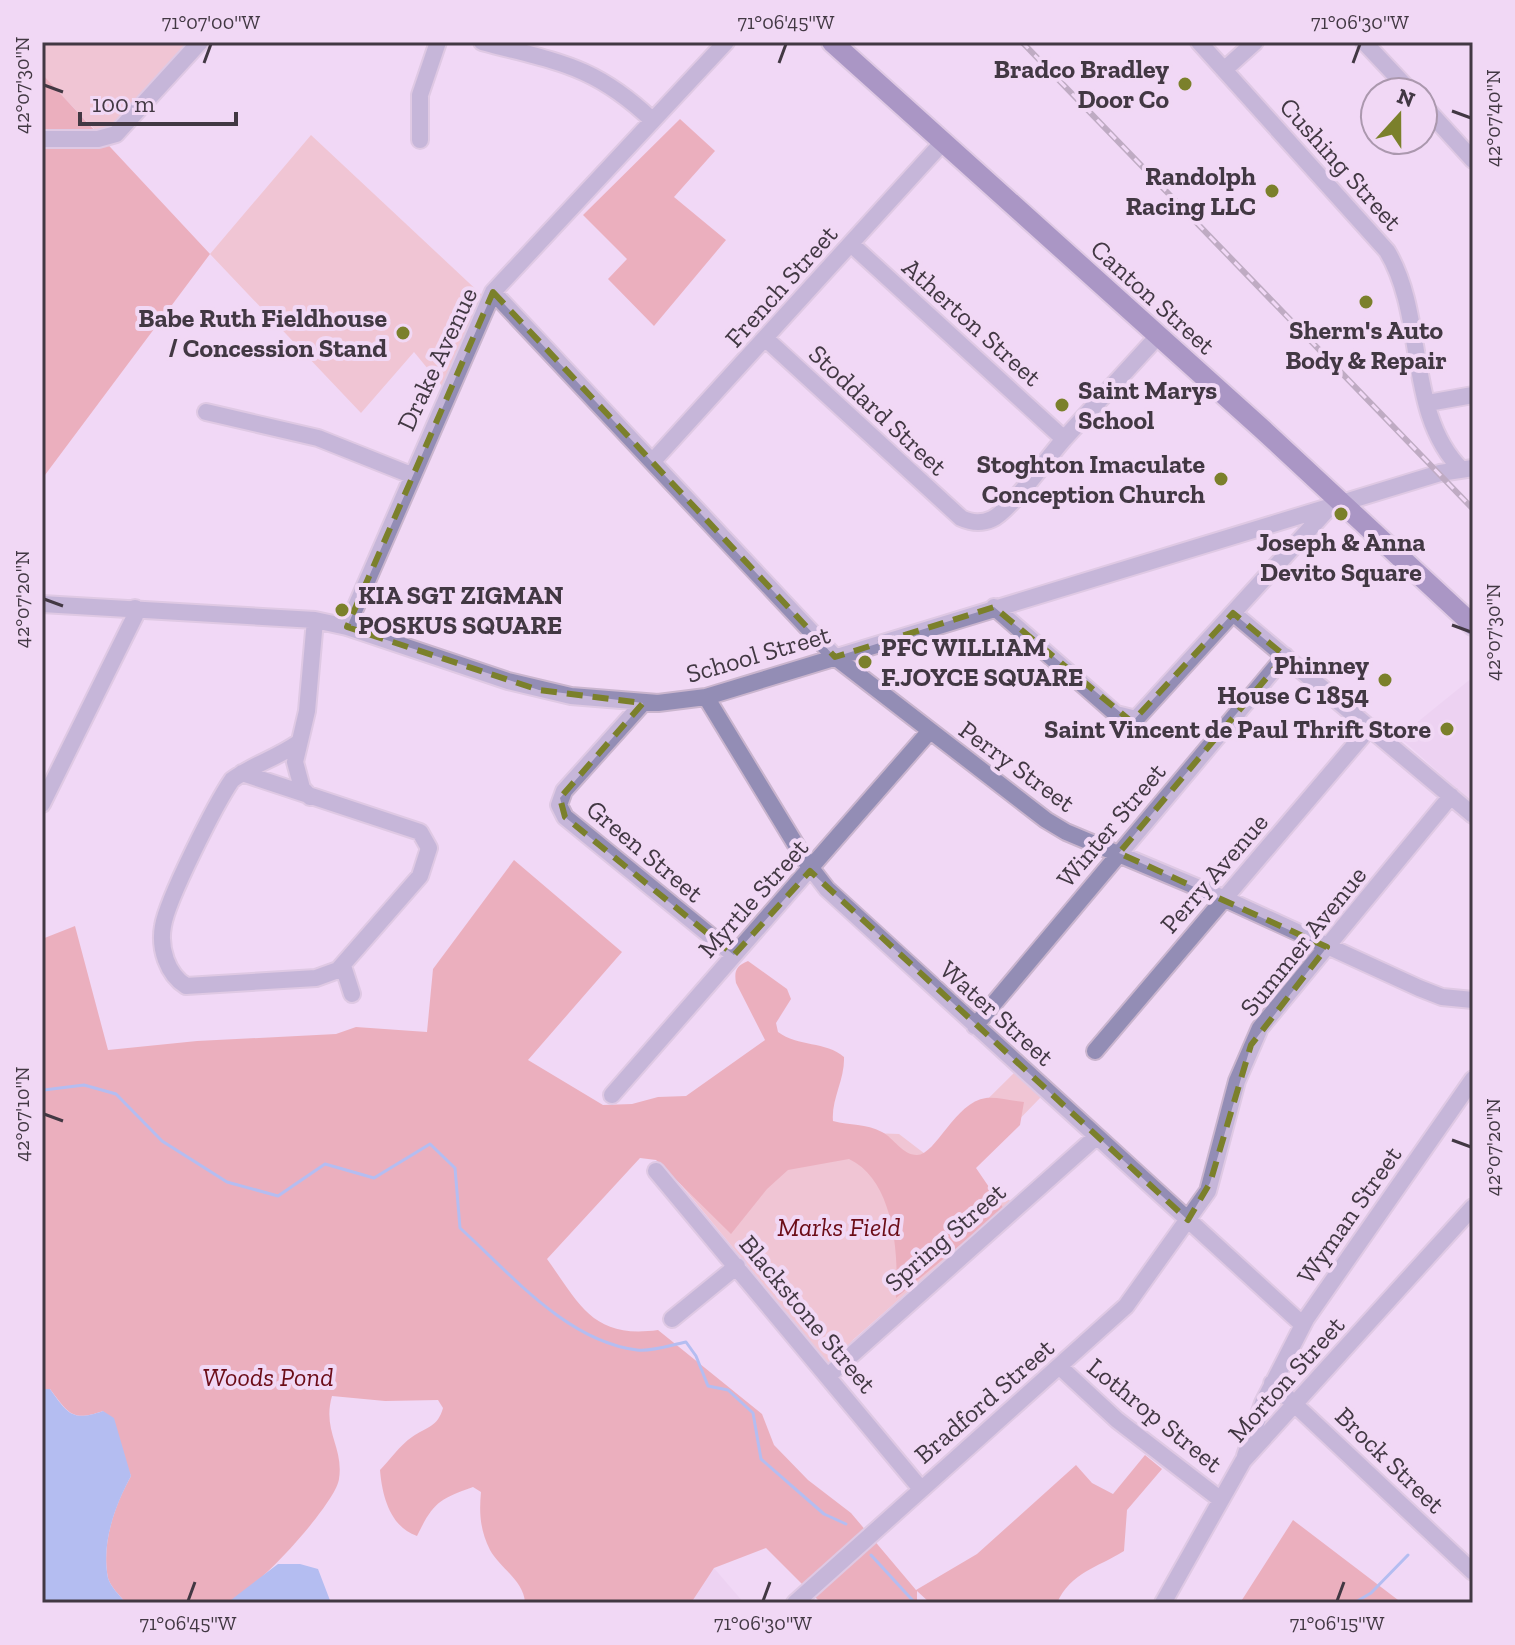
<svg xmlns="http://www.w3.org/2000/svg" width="1515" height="1645" font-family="'Zilla Slab',serif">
	<rect width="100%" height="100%" fill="#f1d8f5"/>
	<path fill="#e9cbee" d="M 1473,677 L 1473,803 L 1399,737 Z
		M 714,1568 L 744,1603 L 688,1603 Z"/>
	<path fill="#f0aeab" d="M 42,42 L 189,42 L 121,121 L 96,131 L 42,75 Z
		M 311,135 L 483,296 L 442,386 L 414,352 L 361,413 L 210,254 Z
		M 1015,1072 L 1041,1097 L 963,1177 L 1011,1201 L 854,1339 L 835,1361 L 833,1359 L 828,1363 L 631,1124 L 899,1134 L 929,1157 Z"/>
	<path fill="#e57d7b" d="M 42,74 L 210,254 L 42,479 Z
		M 680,119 L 715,151 L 674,197 L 726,240 L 654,326 L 608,279 L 627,259 L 583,215 Z
		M 514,860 L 622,952 L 528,1060 L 603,1105 L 632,1104 L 658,1097 L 686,1096 L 765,1040 L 736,983 C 734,971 736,966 748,961 L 787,989 L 791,999 L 776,1023 L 778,1032 C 798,1047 826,1041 844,1057 C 845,1079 831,1100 833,1121 C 850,1126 866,1123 882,1132 C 894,1138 902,1155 917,1155 C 936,1155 955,1102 986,1098 C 998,1097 1012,1101 1024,1102 L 1020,1125 L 976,1168 L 1004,1209 L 896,1298 C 899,1254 894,1180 849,1159 L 788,1170 L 767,1189 L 731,1234 L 656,1160 L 640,1158 L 547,1259 C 580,1305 593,1339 658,1330 L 762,1414 L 774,1445 L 808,1480 L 851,1513 L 916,1590 L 977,1554 L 1076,1465 L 1092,1483 L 1113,1494 L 1145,1455 L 1162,1469 L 1127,1510 L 1124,1551 C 1097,1568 1071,1572 1057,1603 L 930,1603 L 917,1591 L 917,1603 L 821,1603 L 766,1548 L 714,1568 L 691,1603 L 525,1603 C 524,1581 500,1568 490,1550 C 480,1530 479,1513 481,1492 L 473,1487 C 439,1499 433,1503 417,1536 C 390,1527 382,1495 380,1470 C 390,1460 400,1445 412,1437 C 426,1427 438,1427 443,1408 L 438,1400 L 385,1401 L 332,1396 C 322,1431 344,1447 339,1479 C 336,1504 250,1598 225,1603 C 194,1609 157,1603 126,1603 C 120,1596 110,1586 108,1578 C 101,1543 115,1505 131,1476 L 103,1411 C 72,1422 69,1414 50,1389 L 42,1389 L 42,939 L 75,926 L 108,1050 L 197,1041 L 336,1034 L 356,1027 L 427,1032 L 433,969 Z
		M 1293,1520 L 1402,1603 L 1240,1603 Z"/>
	<path fill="#6c9beb" d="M 42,1389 L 50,1389 C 68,1414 72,1422 103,1411 L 114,1418 L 131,1476 C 115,1506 101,1543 108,1578 C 110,1586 120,1596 126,1603 L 42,1603 Z
		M 278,1564 L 300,1564 L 318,1569 L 331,1603 L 227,1603 Z"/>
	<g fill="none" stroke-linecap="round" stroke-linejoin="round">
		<path stroke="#6c9beb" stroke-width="3" d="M 42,1094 L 44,1090 L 84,1085 L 116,1094 L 162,1141 L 227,1182 L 278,1196 L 325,1164 L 374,1178 L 430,1144 L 455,1168 L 460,1228 C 511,1274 566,1341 637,1350 C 652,1352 671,1345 686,1342 L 696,1356 L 708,1386 L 728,1390 L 753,1413 L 761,1459 L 824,1514 L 846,1524
			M 871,1555 L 915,1603
			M 1354,1603 L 1371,1593 L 1408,1555"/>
		<g stroke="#cab5ce" stroke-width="20">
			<path id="minor" d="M 482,42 C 556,62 593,64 652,120
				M 1199,42 L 1387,251 C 1427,317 1405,414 1462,470
				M 1364,42 L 1411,92
				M 1224,70 L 1255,42
				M 1423,105 L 1473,160
				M 42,139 L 98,139 L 116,134 L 200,42
				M 420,140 L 420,95 L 438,42
				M 851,244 L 1064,439 L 1158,336
				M 493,292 L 835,657 L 1046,820 L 1066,832 L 1223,898 L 1419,988 L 1442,997 L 1473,1000
				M 766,339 L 961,518 C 972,523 981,524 992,519 C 1010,511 1048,457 1064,439
				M 1428,403 L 1473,395
				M 206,412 L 318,438 L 411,475
				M 653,461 L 943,142
				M 42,604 L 315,620 L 347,627 L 508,681 L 571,696 L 658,703 L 706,697 L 1440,473 L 1473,468
				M 994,607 L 1116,714 L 1136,719 L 1327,510
				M 1233,613 L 1473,815
				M 347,627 L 493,292 L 726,42
				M 706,697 L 807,863 L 827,889 L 1303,1325
				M 644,702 L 564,791 L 559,805 L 565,817 L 734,955
				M 242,773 L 420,832 L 429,848 L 420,876 L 338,970 L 316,978 L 186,986 C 167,974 159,948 163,926 C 167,900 216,803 232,780 C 252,765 277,758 298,743
				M 310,797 L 302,788 L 295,762 L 307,711 L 315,620
				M 42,804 L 135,616 L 135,608
				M 343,966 L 352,994
				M 975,1026 L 1285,656
				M 1095,1051 L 1370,727
				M 612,1095 L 929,732
				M 656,1171 L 921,1489
				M 672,1319 L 737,1266
				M 1060,1367 L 1117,1420 L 1221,1500
				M 828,1376 L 1096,1137
				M 1272,1383 L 1473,1572
				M 1245,1456 L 1263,1403 L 1306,1319 L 1473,1079
				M 795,1603 L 1126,1306 L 1208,1191 L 1237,1081 L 1260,1028 L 1451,796
				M 1163,1603 L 1243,1461 L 1473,1207"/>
		</g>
		<g stroke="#cab5ce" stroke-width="24">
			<path id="major" d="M 832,42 L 1261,428 L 1473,625"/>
		</g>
		<use href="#minor" stroke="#938db5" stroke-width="16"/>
		<use href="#major" stroke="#54468a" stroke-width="20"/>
		<g stroke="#847486" stroke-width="6">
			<path id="rail" d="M 1022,42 L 1473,509"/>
		</g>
		<use href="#rail" stroke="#f1d8f5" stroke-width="3" stroke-dasharray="9" stroke-linecap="butt"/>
	</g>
	<path d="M0 0H1515V1645H0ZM 493,292 L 835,657 L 994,607 L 1132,722 L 1233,613 L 1285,656 L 1119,853 L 1327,947 L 1251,1045 L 1210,1183 L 1188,1220 L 810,871 L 734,955 L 565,817 L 560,798 L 643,703 L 539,690 L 347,627 Z" fill="#f1d8f5" fill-opacity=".55" fill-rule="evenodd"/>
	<path fill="none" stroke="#7b802b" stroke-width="6" stroke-dasharray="16 10" stroke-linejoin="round" d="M 493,292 L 835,657 L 994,607 L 1132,722 L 1233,613 L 1285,656 L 1119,853 L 1327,947 L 1251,1045 L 1210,1183 L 1188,1220 L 810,871 L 734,955 L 565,817 L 560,798 L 643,703 L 539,690 L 347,627 Z"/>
	<path fill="none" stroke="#423843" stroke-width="3" d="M 204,63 L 211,44M 779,63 L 786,44M 1353,63 L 1360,44M 44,85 L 63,92M 1452,111 L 1471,118M 44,599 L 63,606M 1452,625 L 1471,632M 44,1114 L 63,1121M 1452,1140 L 1471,1147M 188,1601 L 195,1582M 763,1601 L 770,1582M 1337,1601 L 1344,1582"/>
	<g fill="#7b802b" stroke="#f1d8f5" stroke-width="3">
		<circle cx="1185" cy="84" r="8"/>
		<circle cx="1272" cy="191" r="8"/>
		<circle cx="1366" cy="302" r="8"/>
		<circle cx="403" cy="333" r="8"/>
		<circle cx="1062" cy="405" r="8"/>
		<circle cx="1221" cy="479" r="8"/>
		<circle cx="1341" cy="514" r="8"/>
		<circle cx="342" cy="610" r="8"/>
		<circle cx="865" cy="662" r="8"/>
		<circle cx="1385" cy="680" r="8"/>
		<circle cx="1447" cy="729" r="8"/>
	</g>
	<g text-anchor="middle" stroke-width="8" stroke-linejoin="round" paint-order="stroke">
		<g font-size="26" font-weight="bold" fill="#423843" stroke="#f1d8f5" text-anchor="end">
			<text x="1169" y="78">Bradco Bradley<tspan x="1169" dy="30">Door Co</tspan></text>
			<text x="1256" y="185">Randolph<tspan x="1256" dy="30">Racing LLC</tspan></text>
			<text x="387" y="327">Babe Ruth Fieldhouse<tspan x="387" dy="30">/ Concession Stand</tspan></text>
			<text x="1366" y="339" text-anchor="middle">Sherm's Auto<tspan x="1366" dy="30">Body &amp; Repair</tspan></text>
			<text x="1078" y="399" text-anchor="start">Saint Marys<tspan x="1078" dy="30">School</tspan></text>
			<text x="1205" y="473">Stoghton Imaculate<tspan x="1205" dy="30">Conception Church</tspan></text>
			<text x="1341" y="551" text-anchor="middle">Joseph &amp; Anna<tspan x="1341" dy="30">Devito Square</tspan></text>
			<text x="358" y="604" text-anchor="start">KIA SGT ZIGMAN<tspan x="358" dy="30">POSKUS SQUARE</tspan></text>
			<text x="881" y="656" text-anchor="start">PFC WILLIAM<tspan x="881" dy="30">F.JOYCE SQUARE</tspan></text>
			<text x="1369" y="674">Phinney<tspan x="1369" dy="30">House C 1854</tspan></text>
			<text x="1431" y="738">Saint Vincent de Paul Thrift Store</text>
		</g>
		<g font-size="26" fill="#423843" stroke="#f1d8f5">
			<text transform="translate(1341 164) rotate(48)" y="9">Cushing Street</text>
			<text transform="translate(781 286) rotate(-48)" y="9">French Street</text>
			<text transform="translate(1153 297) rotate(42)" y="9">Canton Street</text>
			<text transform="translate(972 322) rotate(42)" y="9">Atherton Street</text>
			<text transform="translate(437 359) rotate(-65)" y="9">Drake Avenue</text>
			<text transform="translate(878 410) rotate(43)" y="9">Stoddard Street</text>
			<text transform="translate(758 654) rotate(-16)" y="9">School Street</text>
			<text transform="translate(1017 766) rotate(36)" y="9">Perry Street</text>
			<text transform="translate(1111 825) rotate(-50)" y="9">Winter Street</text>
			<text transform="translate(645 851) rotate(40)" y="9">Green Street</text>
			<text transform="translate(1214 873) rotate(-49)" y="9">Perry Avenue</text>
			<text transform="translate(753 898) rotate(-48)" y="9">Myrtle Street</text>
			<text transform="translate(1303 941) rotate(-51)" y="9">Summer Avenue</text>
			<text transform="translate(997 1013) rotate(42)" y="9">Water Street</text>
			<text transform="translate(1349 1215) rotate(-55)" y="9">Wyman Street</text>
			<text transform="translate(945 1237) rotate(-41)" y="9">Spring Street</text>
			<text transform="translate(808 1314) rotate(50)" y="9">Blackstone Street</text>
			<text transform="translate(1286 1379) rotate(-48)" y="9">Morton Street</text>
			<text transform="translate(984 1401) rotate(-41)" y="9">Bradford Street</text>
			<text transform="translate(1155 1415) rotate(39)" y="9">Lothrop Street</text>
			<text transform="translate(1390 1460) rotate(44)" y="9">Brock Street</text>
		</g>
		<g font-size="26" font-style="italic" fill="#6b0c17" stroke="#f1d8f5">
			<text x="839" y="1236">Marks Field</text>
			<text x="268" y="1386">Woods Pond</text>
		</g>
	</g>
	<rect width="1515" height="1645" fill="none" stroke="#f1d8f5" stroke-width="88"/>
	<g transform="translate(1399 116) rotate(21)"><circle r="38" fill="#f1d8f5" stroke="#ab98ae" stroke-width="2"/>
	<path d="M0-6L14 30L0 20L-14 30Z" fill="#7b802b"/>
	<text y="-12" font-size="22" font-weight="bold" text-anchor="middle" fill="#423843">N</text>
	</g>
	<path d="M80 112v12h156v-12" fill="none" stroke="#423843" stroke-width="4"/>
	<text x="92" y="112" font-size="24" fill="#423843" stroke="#f1d8f5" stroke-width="6" paint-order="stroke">100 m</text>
	<rect x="44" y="44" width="1427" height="1557" fill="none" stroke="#423843" stroke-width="3"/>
	<g font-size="20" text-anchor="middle" fill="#423843">
		<text x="211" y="29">71°07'00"W</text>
		<text x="786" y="29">71°06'45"W</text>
		<text x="1360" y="29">71°06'30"W</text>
		<text transform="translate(22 85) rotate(-90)" y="7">42°07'30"N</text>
		<text transform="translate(1493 118) rotate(-90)" y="7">42°07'40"N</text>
		<text transform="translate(22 599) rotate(-90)" y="7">42°07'20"N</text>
		<text transform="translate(1493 632) rotate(-90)" y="7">42°07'30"N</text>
		<text transform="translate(22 1114) rotate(-90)" y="7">42°07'10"N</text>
		<text transform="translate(1493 1147) rotate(-90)" y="7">42°07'20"N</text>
		<text x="188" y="1630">71°06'45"W</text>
		<text x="763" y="1630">71°06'30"W</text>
		<text x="1337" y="1630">71°06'15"W</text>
	</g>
</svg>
